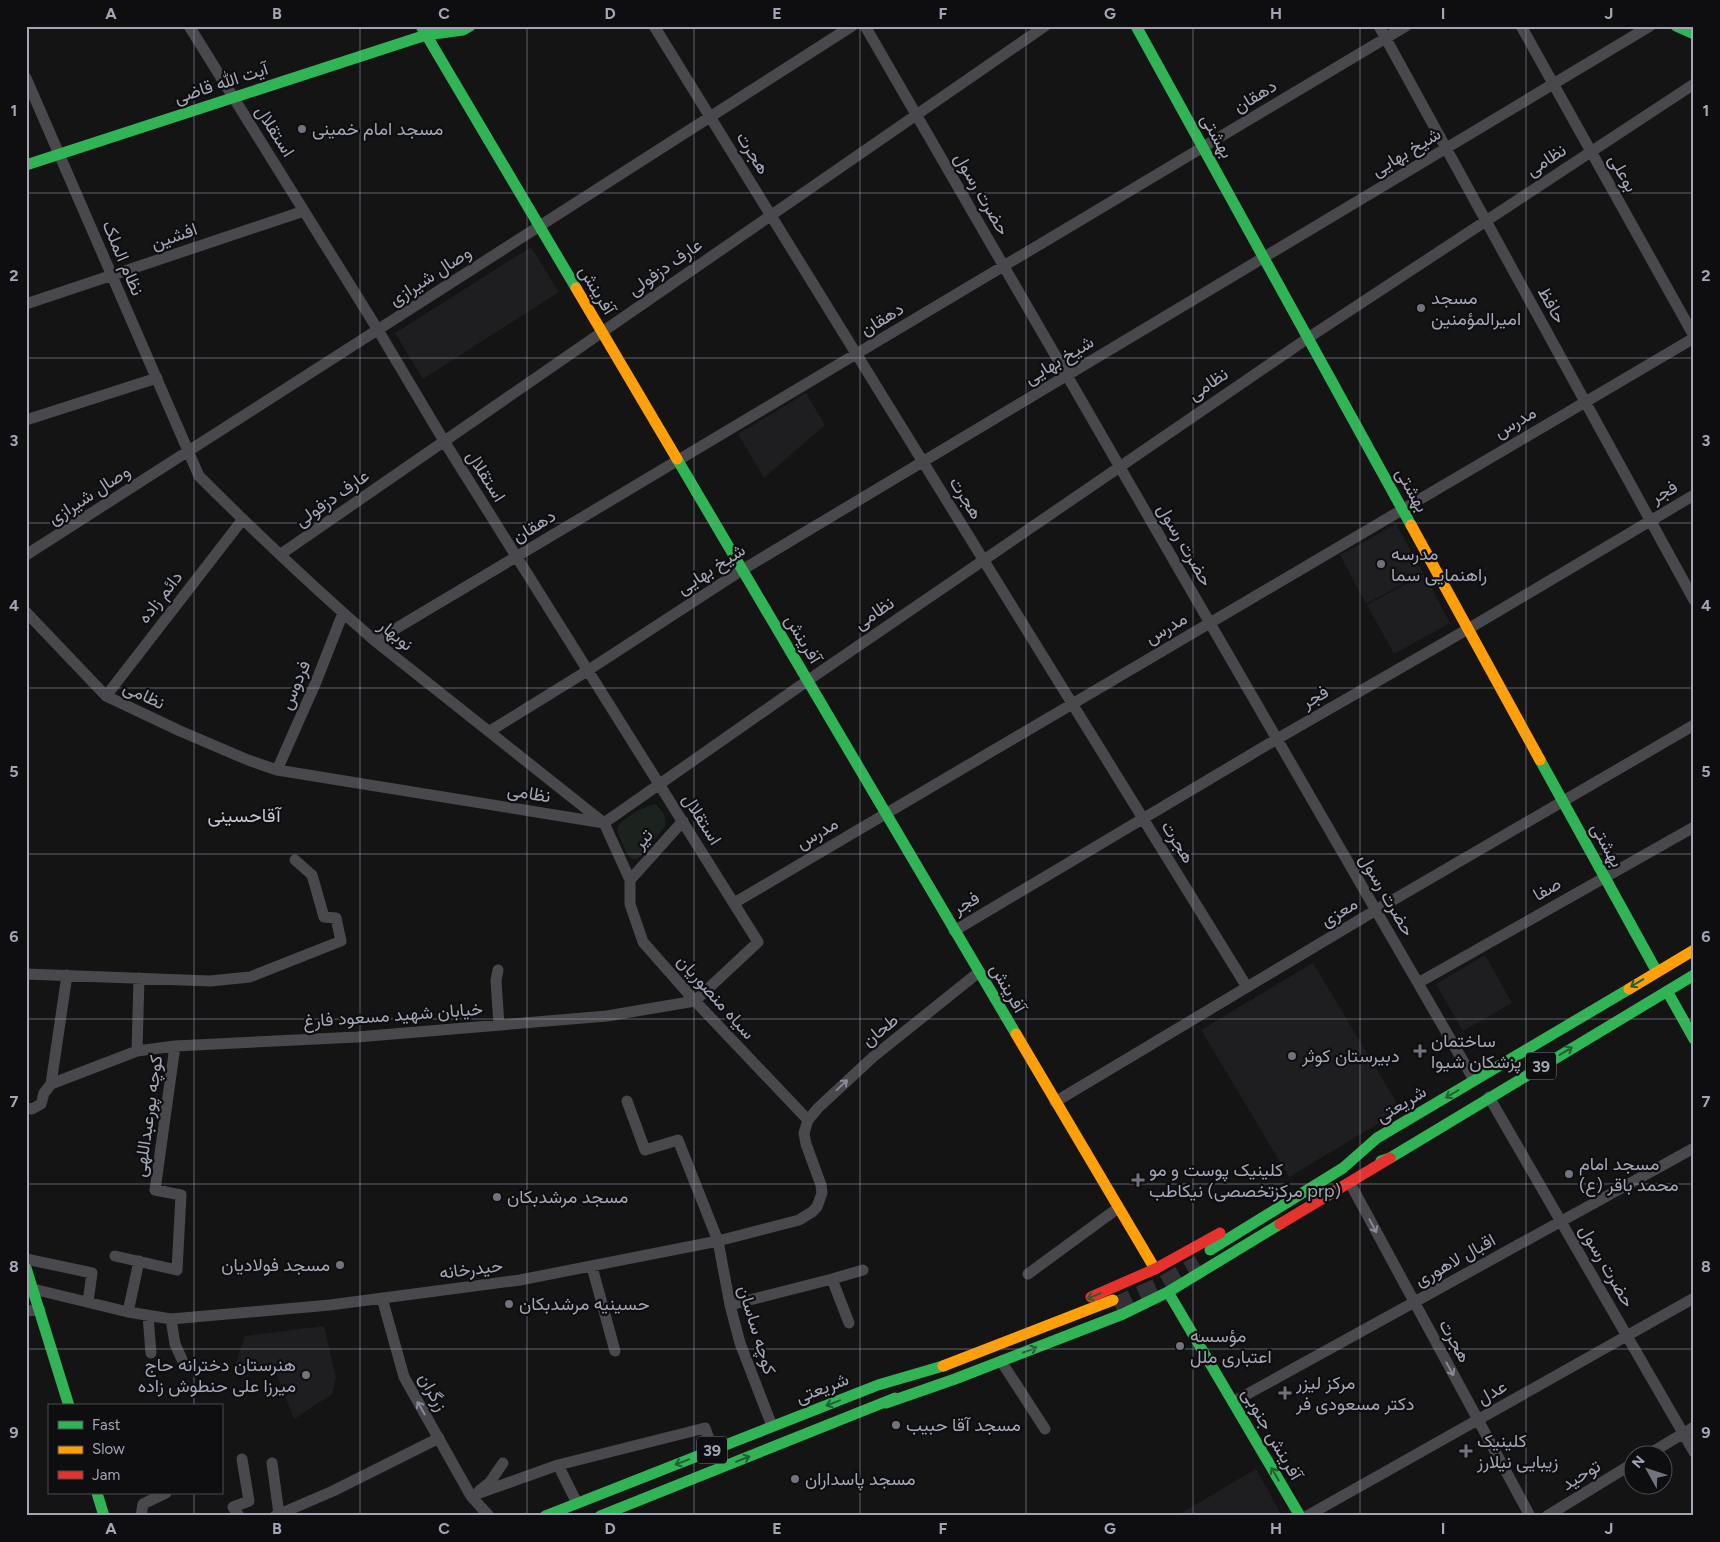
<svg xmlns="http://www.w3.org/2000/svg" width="1720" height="1542" font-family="Figtree,Vazirmatn,sans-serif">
	<rect width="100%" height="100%" fill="#141414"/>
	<path fill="#1e1e20" d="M 531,247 L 559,292 L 423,379 L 395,333 Z
		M 806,393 L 825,425 L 764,478 L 738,434 Z
		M 1396,524 L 1423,573 L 1366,604 L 1340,555 Z
		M 1424,574 L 1450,623 L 1394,654 L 1367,605 Z
		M 1485,955 L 1512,1003 L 1463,1031 L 1436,984 Z
		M 1313,963 L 1401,1110 L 1289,1177 L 1201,1030 Z
		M 324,1326 L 336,1378 L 332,1394 L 294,1419 L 275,1370 L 233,1372 L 245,1336 Z
		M 1256,1469 L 1282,1516 L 1176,1516 Z"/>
	<path fill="#1c231e" d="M 655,804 C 662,810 667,816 665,826 L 641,856 L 636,859 L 632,859 C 627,855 616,833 618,827 C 621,819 647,805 655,804 Z"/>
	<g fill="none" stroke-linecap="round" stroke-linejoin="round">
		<path stroke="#313135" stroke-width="18" stroke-dasharray="18 9" stroke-linecap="butt" d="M 1115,1306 L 1162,1285 L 1199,1264"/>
		<path stroke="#48484d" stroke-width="11" d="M 654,26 L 1247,987
			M 865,26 L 1474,1080
			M 1379,26 L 1694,600
			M 1521,26 L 1694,336
			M 26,78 L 199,476 C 256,533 314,588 375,641 L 604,823 L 630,880 L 630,904 L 643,942 L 695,1001 L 808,1120
			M 26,304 L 304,211
			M 26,420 L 157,378
			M 281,554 L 1045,26
			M 26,555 L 852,26
			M 26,612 L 106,696 L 180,731 L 248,760 L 277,770 L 604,823 L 807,681 L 1308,338 L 1694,84
			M 375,641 L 1406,26
			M 106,696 L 243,519
			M 490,731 L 587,671 L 742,570 L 1650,26
			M 277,770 L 316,682 L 343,613
			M 630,880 L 683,821
			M 734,903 L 1694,338
			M 954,931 L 1277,739 L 1468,629 L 1694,495
			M 498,970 L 496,981 L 499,1025
			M 26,974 L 210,981 L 250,977 L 341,941 L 336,918 L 324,917 L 312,875 L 295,860
			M 1418,983 L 1694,827
			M 137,1051 L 139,978
			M 51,1084 L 67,975
			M 1489,1097 L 1694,1452
			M 627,1101 L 645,1150 L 678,1140 L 718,1241 L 730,1305 L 740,1343 L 772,1426
			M 1055,1102 L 1376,910 L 1694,725
			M 26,1108 L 32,1109 L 41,1104 L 44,1093 L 51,1084 L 137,1051 L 175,1046 L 357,1037 L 607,1016 L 695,1001 L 758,942 L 444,441 L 378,330 L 189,26
			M 1350,1183 L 1530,1516
			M 115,1256 L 177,1270 L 181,1195 L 155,1190 L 175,1046
			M 26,1259 L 92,1273 L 88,1302
			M 592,1267 L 615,1351
			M 1028,1274 L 1118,1208
			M 33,1289 L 128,1312 L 171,1319 L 330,1305 L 520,1280 L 718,1241 L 799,1220 L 812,1212 L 817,1207 L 822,1193 L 821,1185 L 806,1144 L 804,1133 L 808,1120 L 818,1108 L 873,1057 L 979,972
			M 382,1298 L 404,1377 L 471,1496 L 489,1516
			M 730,1305 L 832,1279
			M 26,1311 L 40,1310
			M 128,1312 L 139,1261
			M 148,1316 L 151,1353
			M 171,1319 L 175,1344 L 184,1364
			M 849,1323 L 832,1279 L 863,1270
			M 1001,1361 L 1045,1429
			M 1233,1402 L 1694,1148
			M 1649,1454 L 1694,1427
			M 272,1463 L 279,1514
			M 558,1465 L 577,1503
			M 479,1491 L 490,1482 L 503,1463
			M 471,1496 L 558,1465 L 705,1428 L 713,1450
			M 141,1516 L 143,1504 L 166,1493
			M 239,1516 L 233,1507 L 249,1501 L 242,1459
			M 275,1516 L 333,1491 L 439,1438
			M 1307,1516 L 1694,1298
			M 1547,1516 L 1632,1464"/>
		<path stroke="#30b455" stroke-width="11" d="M 421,26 L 576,288
			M 1136,26 L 1411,525
			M 1676,26 L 1694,34
			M 26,165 L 426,35 L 463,30 L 470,26
			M 677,459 L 1016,1034
			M 1540,760 L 1657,972
			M 1667,991 L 1694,1039
			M 1381,1161 L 1390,1158 L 1694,975
			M 1210,1250 L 1343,1168 L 1377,1138 L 1629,989
			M 26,1268 L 69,1406
			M 1168,1292 L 1300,1516
			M 886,1403 L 955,1379 L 1123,1314 L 1168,1292 L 1280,1224
			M 97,1493 L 104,1516
			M 545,1516 L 878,1385 L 943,1366
			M 600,1516 L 895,1398"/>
		<path stroke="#ff9f0a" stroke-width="11" d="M 576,288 L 677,459
			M 1411,525 L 1540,760
			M 1629,989 L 1694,950
			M 1016,1034 L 1155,1269
			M 943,1366 L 1113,1300"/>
		<path stroke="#e5322d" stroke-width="11" d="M 1280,1224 L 1390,1158
			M 1091,1297 L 1155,1269 L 1220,1233"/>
	</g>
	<defs><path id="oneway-shaft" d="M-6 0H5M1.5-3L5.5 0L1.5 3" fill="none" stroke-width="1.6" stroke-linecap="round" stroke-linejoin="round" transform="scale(1.25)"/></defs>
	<g stroke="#1f6132">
		<use href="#oneway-shaft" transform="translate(1637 983) rotate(149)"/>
		<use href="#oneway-shaft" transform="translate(1566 1051) rotate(-31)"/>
		<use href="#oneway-shaft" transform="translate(1452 1094) rotate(149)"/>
		<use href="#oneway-shaft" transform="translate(1094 1296) rotate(158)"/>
		<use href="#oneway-shaft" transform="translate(1030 1350) rotate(-21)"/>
		<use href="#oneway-shaft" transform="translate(833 1403) rotate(159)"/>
		<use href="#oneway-shaft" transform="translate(743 1459) rotate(-22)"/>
		<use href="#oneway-shaft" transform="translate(682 1462) rotate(159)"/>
		<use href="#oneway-shaft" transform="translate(1275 1474) rotate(-120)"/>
	</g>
	<g stroke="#888a97">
		<use href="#oneway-shaft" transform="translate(842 1085) rotate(-43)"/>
		<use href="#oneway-shaft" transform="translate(1373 1226) rotate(62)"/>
		<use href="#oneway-shaft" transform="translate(1450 1369) rotate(61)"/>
		<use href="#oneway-shaft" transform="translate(421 1408) rotate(-120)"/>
	</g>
	<path fill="none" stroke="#a3a6b7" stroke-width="1" stroke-opacity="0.55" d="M 194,26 L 194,1406M 360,26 L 360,1516M 527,26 L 527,1516M 694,26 L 694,1516M 860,26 L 860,1516M 1026,26 L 1026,1516M 1193,26 L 1193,1516M 1360,26 L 1360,1516M 1526,26 L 1526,1516M 26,193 L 1694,193M 26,358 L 1694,358M 26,523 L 1694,523M 26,688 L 1694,688M 26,854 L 1694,854M 26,1019 L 1694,1019M 26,1184 L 1694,1184M 26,1349 L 1694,1349M 194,1493 L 194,1516"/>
	<g fill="#71737e" stroke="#0e0e10" stroke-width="2">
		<circle cx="302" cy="129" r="5"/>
		<circle cx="1421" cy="308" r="5"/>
		<circle cx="1381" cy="564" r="5"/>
		<path d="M1417.5 1043.5h5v5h5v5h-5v5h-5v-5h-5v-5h5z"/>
		<circle cx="1292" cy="1056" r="5"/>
		<circle cx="1569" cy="1174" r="5"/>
		<path d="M1135.5 1172.5h5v5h5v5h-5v5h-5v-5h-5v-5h5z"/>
		<circle cx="497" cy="1197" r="5"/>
		<circle cx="340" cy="1265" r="5"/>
		<circle cx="509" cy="1304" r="5"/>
		<circle cx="1180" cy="1346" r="5"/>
		<circle cx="306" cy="1375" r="5"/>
		<path d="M1282.5 1385.5h5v5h5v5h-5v5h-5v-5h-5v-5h5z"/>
		<circle cx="896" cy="1425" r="5"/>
		<path d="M1463.5 1443.5h5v5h5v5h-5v5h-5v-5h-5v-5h5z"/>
		<circle cx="795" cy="1479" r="5"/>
	</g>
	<g text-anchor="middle" stroke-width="4.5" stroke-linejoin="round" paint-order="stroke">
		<g fill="#0e0e10" stroke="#767885" stroke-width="1">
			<rect x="1526" y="1052.5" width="30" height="27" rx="4"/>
			<rect x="697" y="1436.5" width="30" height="27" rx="4"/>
		</g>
		<g font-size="16" font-weight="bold" fill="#a3a6b7">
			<text x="1541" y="1072">39</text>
			<text x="712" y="1456">39</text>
		</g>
		<g font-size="18" fill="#a3a6b7" stroke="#0e0e10">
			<text transform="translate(221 83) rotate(-18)" y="6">آیت الله قاضی</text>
			<text transform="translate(1255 96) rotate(-31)" y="6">دهقان</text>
			<text transform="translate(275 131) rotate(58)" y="6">استقلال</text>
			<text transform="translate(1217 136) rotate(61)" y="6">بهشتی</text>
			<text transform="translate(1406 152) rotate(-31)" y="6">شیخ بهایی</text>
			<text transform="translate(753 153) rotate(58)" y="6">هجرت</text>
			<text transform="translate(1546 160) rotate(-33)" y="6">نظامی</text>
			<text transform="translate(1623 173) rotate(61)" y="6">بوعلی</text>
			<text transform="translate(982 194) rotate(60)" y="6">حضرت رسول</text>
			<text transform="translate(174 236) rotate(-19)" y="6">افشین</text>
			<text transform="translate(123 258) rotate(67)" y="6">نظام الملک</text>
			<text transform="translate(665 267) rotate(-35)" y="6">عارف دزفولی</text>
			<text transform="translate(430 276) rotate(-33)" y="6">وصال شیرازی</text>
			<text transform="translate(597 290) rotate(59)" y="6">آفرینش</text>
			<text transform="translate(1552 305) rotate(61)" y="6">حافظ</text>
			<text transform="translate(882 319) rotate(-31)" y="6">دهقان</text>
			<text transform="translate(1059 360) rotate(-31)" y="6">شیخ بهایی</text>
			<text transform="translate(1208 384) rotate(-34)" y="6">نظامی</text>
			<text transform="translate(1515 422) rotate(-30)" y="6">مدرس</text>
			<text transform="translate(486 476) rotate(58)" y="6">استقلال</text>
			<text transform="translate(1412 490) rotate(61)" y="6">بهشتی</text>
			<text transform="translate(1664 492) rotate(-30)" y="6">فجر</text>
			<text transform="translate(89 495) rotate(-33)" y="6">وصال شیرازی</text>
			<text transform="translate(332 498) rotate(-35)" y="6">عارف دزفولی</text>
			<text transform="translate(966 498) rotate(58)" y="6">هجرت</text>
			<text transform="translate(534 526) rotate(-31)" y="6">دهقان</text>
			<text transform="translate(1185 545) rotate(60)" y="6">حضرت رسول</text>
			<text transform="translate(711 569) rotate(-33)" y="6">شیخ بهایی</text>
			<text transform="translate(160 597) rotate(-52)" y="6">دائم زاده</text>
			<text transform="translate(874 613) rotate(-34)" y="6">نظامی</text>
			<text transform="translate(1166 628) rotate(-30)" y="6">مدرس</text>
			<text transform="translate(396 635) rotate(39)" y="6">نوبهار</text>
			<text transform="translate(803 639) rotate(59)" y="6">آفرینش</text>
			<text transform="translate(295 685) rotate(-67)" y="6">فردوس</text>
			<text transform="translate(144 695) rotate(25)" y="6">نظامی</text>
			<text transform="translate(1315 697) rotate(-30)" y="6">فجر</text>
			<text transform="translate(529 793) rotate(9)" y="6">نظامی</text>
			<text transform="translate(702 819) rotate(58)" y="6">استقلال</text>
			<text transform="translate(817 833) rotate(-30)" y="6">مدرس</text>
			<text transform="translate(643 839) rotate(-48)" y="6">تیر</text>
			<text transform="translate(1178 842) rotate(58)" y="6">هجرت</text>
			<text transform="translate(1607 845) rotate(61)" y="6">بهشتی</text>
			<text transform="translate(1547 889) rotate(-30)" y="6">صفا</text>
			<text transform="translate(1387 895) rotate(60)" y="6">حضرت رسول</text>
			<text transform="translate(966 903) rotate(-30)" y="6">فجر</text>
			<text transform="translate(1339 912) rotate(-31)" y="6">معزی</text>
			<text transform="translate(1008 988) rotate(60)" y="6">آفرینش</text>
			<text transform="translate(716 997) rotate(48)" y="6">سیاه منصوریان</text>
			<text transform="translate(393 1015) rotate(-4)" y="6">خیابان شهید مسعود فارغ</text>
			<text transform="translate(880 1030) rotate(-39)" y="6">طحان</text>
			<text transform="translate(1401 1104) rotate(-31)" y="6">شریعتی</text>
			<text transform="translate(148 1116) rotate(-82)" y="6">کوچه پورعبداللهی</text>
			<text transform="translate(1455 1260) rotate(-29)" y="6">اقبال لاهوری</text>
			<text transform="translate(1607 1266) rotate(60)" y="6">حضرت رسول</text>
			<text transform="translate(471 1269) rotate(-7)" y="6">حیدرخانه</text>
			<text transform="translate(757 1330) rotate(73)" y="6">کوچه ساسان</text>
			<text transform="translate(1455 1341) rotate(61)" y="6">هجرت</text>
			<text transform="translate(822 1388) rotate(-21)" y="6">شریعتی</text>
			<text transform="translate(433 1392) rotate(61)" y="6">زرگران</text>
			<text transform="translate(1492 1392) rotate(-29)" y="6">عدل</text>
			<text transform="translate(1272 1434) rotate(60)" y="6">آفرینش جنوبی</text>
			<text transform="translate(1581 1475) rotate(-31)" y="6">توحید</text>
		</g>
		<g font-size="18" fill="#a3a6b7" stroke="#0e0e10" text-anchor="start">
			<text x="312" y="135">مسجد امام خمینی</text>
			<text x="1431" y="304">مسجد<tspan x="1431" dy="21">امیرالمؤمنین</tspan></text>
			<text x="1391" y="560">مدرسه<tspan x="1391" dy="21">راهنمایی سما</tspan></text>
			<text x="1431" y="1047">ساختمان<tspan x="1431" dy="21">پزشکان شیوا</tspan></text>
			<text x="1302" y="1062">دبیرستان کوثر</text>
			<text x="1579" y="1170">مسجد امام<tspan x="1579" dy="21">محمد باقر (ع)</tspan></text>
			<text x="1149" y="1176">کلینیک پوست و مو<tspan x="1149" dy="21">نیکاطب (مرکزتخصصی prp)</tspan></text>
			<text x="507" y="1203">مسجد مرشدبکان</text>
			<text x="330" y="1271" text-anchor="end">مسجد فولادیان</text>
			<text x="519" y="1310">حسینیه مرشدبکان</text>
			<text x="1190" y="1342">مؤسسه<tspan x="1190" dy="21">اعتباری ملل</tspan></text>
			<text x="296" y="1371" text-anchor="end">هنرستان دخترانه حاج<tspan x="296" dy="21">میرزا علی حنطوش زاده</tspan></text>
			<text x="1296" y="1389">مرکز لیزر<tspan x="1296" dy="21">دکتر مسعودی فر</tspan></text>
			<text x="906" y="1431">مسجد آقا حبیب</text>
			<text x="1477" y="1447">کلینیک<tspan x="1477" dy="21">زیبایی نیلارز</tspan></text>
			<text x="805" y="1485">مسجد پاسداران</text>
		</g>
		<g font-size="19" fill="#c5c6d2" stroke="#0e0e10">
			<text x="244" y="822">آقاحسینی</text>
		</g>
	</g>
	<rect width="1720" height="1542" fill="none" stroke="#0e0e10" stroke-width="55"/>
	<rect x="48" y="1404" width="175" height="90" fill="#0e0e10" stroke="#4a4b53"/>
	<rect x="58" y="1421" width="25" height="8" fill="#30b455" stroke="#4a4b53"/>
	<text x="92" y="1430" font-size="15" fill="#a3a6b7">Fast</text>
	<rect x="58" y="1446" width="25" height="8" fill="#ff9f0a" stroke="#4a4b53"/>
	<text x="92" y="1454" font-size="15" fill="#a3a6b7">Slow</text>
	<rect x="58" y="1471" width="25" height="8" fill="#e5322d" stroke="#4a4b53"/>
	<text x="92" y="1480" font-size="15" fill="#a3a6b7">Jam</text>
	<g transform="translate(1648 1470) rotate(310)"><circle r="24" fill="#0e0e10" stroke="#4a4b53"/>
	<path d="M0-4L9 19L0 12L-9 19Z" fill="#71737e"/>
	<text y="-8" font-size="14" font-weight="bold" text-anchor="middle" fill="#a3a6b7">N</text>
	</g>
	<rect x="28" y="28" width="1664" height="1486" fill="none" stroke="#a3a6b7" stroke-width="2"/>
	<g font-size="16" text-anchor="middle" font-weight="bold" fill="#a3a6b7">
		<text x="111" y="19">A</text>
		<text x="277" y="19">B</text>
		<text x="444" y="19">C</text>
		<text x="610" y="19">D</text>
		<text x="777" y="19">E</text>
		<text x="943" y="19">F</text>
		<text x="1110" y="19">G</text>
		<text x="1276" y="19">H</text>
		<text x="1443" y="19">I</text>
		<text x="1609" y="19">J</text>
		<text x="14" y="116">1</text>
		<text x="1706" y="116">1</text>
		<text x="14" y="281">2</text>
		<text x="1706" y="281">2</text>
		<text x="14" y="446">3</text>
		<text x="1706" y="446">3</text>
		<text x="14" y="611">4</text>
		<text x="1706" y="611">4</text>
		<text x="14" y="777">5</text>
		<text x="1706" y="777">5</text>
		<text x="14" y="942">6</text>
		<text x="1706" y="942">6</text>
		<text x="14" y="1107">7</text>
		<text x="1706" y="1107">7</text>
		<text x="14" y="1272">8</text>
		<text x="1706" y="1272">8</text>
		<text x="14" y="1438">9</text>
		<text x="1706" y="1438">9</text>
		<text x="111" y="1534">A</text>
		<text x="277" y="1534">B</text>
		<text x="444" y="1534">C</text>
		<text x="610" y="1534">D</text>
		<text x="777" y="1534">E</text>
		<text x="943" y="1534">F</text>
		<text x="1110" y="1534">G</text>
		<text x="1276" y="1534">H</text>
		<text x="1443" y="1534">I</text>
		<text x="1609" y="1534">J</text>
	</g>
</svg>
